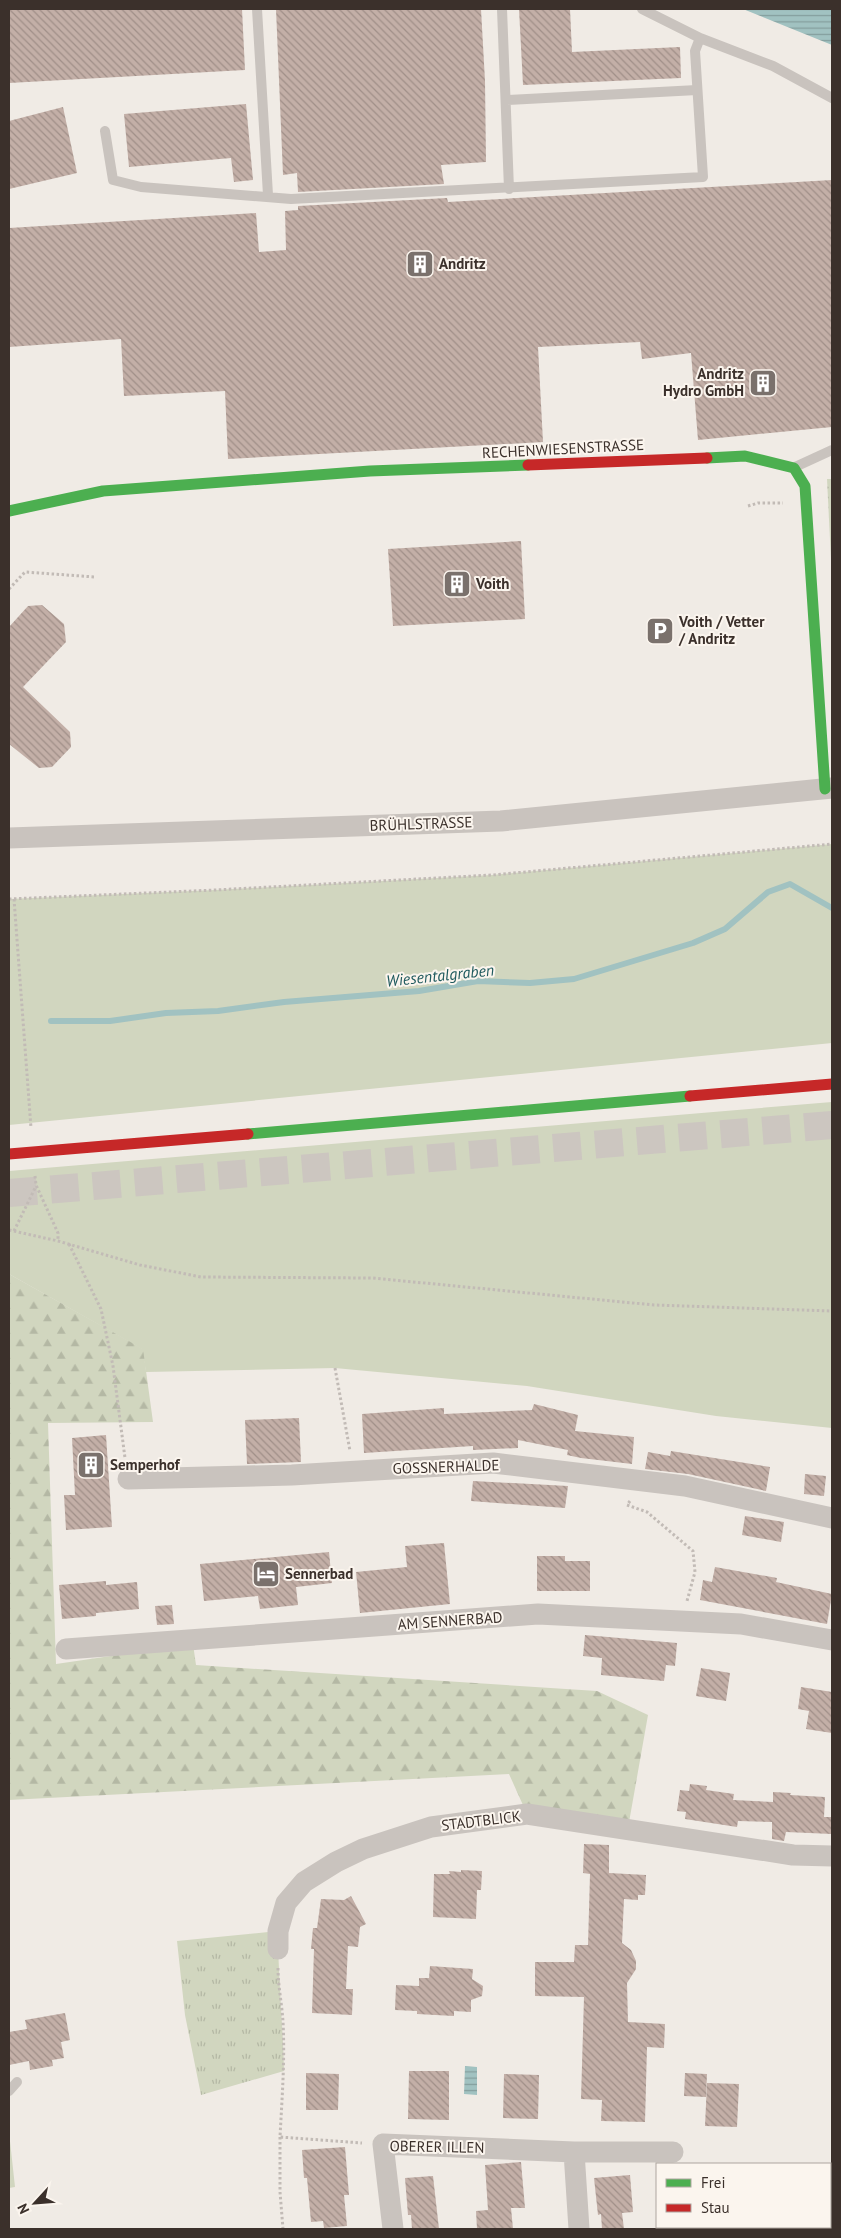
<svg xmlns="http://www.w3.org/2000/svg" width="841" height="2238" font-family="'PT Sans',sans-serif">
	<defs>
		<pattern id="forest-firs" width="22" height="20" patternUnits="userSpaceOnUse" patternTransform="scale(1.25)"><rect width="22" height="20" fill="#d1d6bf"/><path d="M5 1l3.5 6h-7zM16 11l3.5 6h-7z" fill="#b4b8a4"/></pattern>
		<pattern id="park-tufts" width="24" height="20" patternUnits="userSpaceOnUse" patternTransform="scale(1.25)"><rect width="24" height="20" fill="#d1d6bf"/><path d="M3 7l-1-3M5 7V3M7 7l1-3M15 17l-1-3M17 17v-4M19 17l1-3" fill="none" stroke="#b4b8a4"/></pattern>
		<pattern id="garden-dots" width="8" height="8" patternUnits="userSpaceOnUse" patternTransform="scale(1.25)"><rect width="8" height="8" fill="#d1d6bf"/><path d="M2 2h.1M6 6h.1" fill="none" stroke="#b4b8a4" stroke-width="1.8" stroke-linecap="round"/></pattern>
		<pattern id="water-rules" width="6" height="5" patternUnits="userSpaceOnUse" patternTransform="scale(1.25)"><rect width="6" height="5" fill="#a1c2c1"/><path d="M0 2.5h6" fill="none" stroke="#849e9d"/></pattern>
		<pattern id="building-back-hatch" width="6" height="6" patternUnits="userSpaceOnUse" patternTransform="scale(1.25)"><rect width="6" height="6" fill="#c3afa7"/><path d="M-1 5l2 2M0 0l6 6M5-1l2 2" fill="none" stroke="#a08f88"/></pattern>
	</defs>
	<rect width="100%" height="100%" fill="#f0ebe5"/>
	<path fill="#d1d6bf" d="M 832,844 L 832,1043 L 9,1125 L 9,899 L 215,890 L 492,875 Z
		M 832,1102 L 832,1428 L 716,1416 L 527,1386 L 335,1368 L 146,1372 L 142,1349 L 9,1274 L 9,1171 Z
		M 9,2132 L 15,2187 L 9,2188 Z"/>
	<path fill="url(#forest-firs)" d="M 9,1274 L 143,1349 L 153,1422 L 48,1423 L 56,1664 L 193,1644 L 196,1665 L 597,1691 L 648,1715 L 628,1828 L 527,1814 L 509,1774 L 9,1800 Z"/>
	<path fill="url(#park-tufts)" d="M 278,1931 C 278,1978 283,2024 284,2071 L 201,2095 L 185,2015 L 177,1941 Z"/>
	<path fill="url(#garden-dots)" d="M 827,479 L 832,479 L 832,580 Z"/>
	<path fill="url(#water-rules)" d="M 743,9 L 832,9 L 832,45 Z
		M 465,2066 L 477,2067 L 477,2095 L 464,2094 Z"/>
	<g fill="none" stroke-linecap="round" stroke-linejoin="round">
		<path stroke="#a1c2c1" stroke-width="6" d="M 51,1021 L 110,1021 L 166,1013 L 218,1011 L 284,1002 L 419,991 L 478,981 L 530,983 L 574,979 L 693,943 L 725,929 L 768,892 L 790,884 L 832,908"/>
	</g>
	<path fill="url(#building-back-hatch)" d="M 9,9 L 242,9 L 245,70 L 9,83 Z
		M 276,9 L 481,9 L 485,81 L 486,162 L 441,165 L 444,184 L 298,192 L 297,173 L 283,175 Z
		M 519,9 L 570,9 L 572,52 L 680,47 L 681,78 L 523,85 Z
		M 246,104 L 253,180 L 234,182 L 231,158 L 129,167 L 124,114 Z
		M 63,107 L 77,173 L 9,189 L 9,121 Z
		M 832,180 L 832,427 L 698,440 L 691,353 L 642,359 L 640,342 L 538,347 L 543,442 L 228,459 L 225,391 L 124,396 L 121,339 L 9,347 L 9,228 L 256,213 L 259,252 L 286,250 L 285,211 L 298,210 L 298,206 L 447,198 L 448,202 Z
		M 521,541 L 525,619 L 393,626 L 388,549 Z
		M 42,605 L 64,624 L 66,642 L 23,687 L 70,732 L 71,747 L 52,767 L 39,768 L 9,744 L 9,627 L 28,606 Z
		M 534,1404 L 578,1415 L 575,1431 L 634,1437 L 632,1464 L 581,1458 L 567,1455 L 568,1450 L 518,1440 L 518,1448 L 473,1450 L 473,1446 L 364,1453 L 362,1414 L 444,1408 L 444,1414 L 532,1410 Z
		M 299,1418 L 301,1462 L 247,1464 L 245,1420 Z
		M 106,1435 L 112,1527 L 66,1530 L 64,1495 L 75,1495 L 72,1438 Z
		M 671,1451 L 770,1467 L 766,1491 L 688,1474 L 645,1469 L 648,1452 L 670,1456 Z
		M 805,1474 L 826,1476 L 824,1496 L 804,1494 Z
		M 473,1481 L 568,1486 L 565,1508 L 471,1501 Z
		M 745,1516 L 784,1522 L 781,1542 L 742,1535 Z
		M 444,1543 L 450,1604 L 360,1613 L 356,1572 L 407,1567 L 405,1546 Z
		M 329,1552 L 332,1583 L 296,1587 L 298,1605 L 260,1609 L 258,1596 L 204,1601 L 200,1564 Z
		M 537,1556 L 565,1556 L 565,1561 L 590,1561 L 590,1591 L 537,1591 Z
		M 715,1567 L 777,1578 L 776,1582 L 832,1594 L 827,1624 L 700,1600 L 703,1580 L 712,1582 Z
		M 106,1581 L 106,1585 L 137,1582 L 139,1609 L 96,1613 L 96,1616 L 62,1619 L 59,1585 Z
		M 172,1605 L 174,1624 L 157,1625 L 155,1606 Z
		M 585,1635 L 677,1643 L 675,1666 L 666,1665 L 664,1681 L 601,1675 L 602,1658 L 583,1656 Z
		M 701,1668 L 730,1673 L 726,1701 L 696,1696 Z
		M 801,1687 L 832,1692 L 832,1733 L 806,1729 L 809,1711 L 798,1709 Z
		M 690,1784 L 707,1786 L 706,1790 L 734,1794 L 733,1800 L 773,1802 L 773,1792 L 791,1793 L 790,1795 L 825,1797 L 824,1817 L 832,1817 L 832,1834 L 786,1832 L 784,1841 L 772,1839 L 772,1822 L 738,1821 L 737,1827 L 685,1819 L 686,1812 L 677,1811 L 680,1790 L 689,1791 Z
		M 584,1844 L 609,1845 L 609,1873 L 646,1875 L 645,1895 L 638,1895 L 638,1900 L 624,1899 L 622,1943 L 631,1950 L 636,1961 L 636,1969 L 627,1983 L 628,2022 L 665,2024 L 664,2048 L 647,2047 L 645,2122 L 601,2121 L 602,2100 L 581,2099 L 584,1997 L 535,1996 L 535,1962 L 574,1962 L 575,1945 L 588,1945 L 590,1874 L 583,1873 Z
		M 461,1870 L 482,1871 L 481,1890 L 477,1890 L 476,1919 L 433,1917 L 434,1874 L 450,1874 L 449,1871 L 461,1872 Z
		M 351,1896 L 366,1924 L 360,1927 L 358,1947 L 348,1946 L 346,1989 L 353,1989 L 352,2015 L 312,2013 L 314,1949 L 311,1949 L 313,1928 L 317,1928 L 321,1899 L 344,1900 Z
		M 430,1966 L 473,1969 L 472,1979 L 483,1986 L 482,1996 L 471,2000 L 471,2012 L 454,2011 L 454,2016 L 417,2014 L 417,2011 L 395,2010 L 396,1985 L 419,1986 L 419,1978 L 429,1978 Z
		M 65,2013 L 70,2040 L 61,2042 L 64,2058 L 52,2060 L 53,2066 L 30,2070 L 29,2061 L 9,2065 L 9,2032 L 27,2029 L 25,2020 Z
		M 409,2071 L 449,2071 L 449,2120 L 408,2119 Z
		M 306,2073 L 339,2074 L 338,2110 L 306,2110 Z
		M 685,2073 L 707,2074 L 706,2097 L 684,2096 Z
		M 504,2074 L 539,2075 L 538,2119 L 503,2118 Z
		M 707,2083 L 739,2084 L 737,2127 L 705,2126 Z
		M 345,2147 L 349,2195 L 344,2195 L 347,2226 L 324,2228 L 323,2221 L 311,2222 L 307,2178 L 304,2178 L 302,2150 Z
		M 521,2162 L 525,2208 L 511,2208 L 513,2229 L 477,2229 L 476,2211 L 488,2210 L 485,2165 Z
		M 630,2175 L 633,2212 L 622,2213 L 624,2229 L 602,2229 L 601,2214 L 598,2215 L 594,2178 Z
		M 433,2176 L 439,2229 L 412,2229 L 411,2215 L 408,2215 L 405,2178 Z"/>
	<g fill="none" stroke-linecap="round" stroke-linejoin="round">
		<path stroke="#ccc6c0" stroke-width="28" stroke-dasharray="28 14" stroke-linecap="butt" d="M 9,1193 L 832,1125"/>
		<path stroke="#c2bbb6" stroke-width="3" stroke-dasharray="2.5 2.5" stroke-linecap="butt" d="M 748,506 L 758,503 L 783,503
			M 9,589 L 25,572 L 95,577
			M 9,899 L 215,890 L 492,875 L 832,844
			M 14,899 L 31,1128
			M 35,1176 L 36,1185 L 58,1233 L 58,1241
			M 9,1230 L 58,1241 L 140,1265 L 201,1277 L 372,1278 L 654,1305 L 832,1311
			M 14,1231 L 36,1186
			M 69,1244 L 101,1309 L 113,1366 L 125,1458
			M 335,1368 L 350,1451
			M 630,1501 L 627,1505 L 647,1512 L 693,1551 L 695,1572 L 687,1601
			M 278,1968 C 278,1986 282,2004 283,2022 C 285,2060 282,2098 280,2137 L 362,2143
			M 280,2137 L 280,2192 L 283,2229"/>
		<path stroke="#c9c3be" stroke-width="10" d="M 257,9 L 268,195
			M 502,9 L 509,189
			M 642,9 L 700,38 L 773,66 L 832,98
			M 507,100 L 697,90
			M 105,131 L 113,180 L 141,187 L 291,199 L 703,177 L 695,51 L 700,38
			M 795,467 L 832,450
			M 9,2091 L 17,2082"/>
		<path stroke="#c9c3be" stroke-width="21" d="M 9,838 L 501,821 L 832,788
			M 128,1479 L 292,1475 L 493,1463 L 685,1486 L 832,1518
			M 66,1649 L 538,1614 L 741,1624 L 832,1640
			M 278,1949 L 278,1931 L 286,1903 L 304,1882 L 336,1862 L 363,1849 L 431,1827 L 527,1814 L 793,1855 L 832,1856
			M 574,2152 L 673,2152
			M 393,2229 L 383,2144 L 574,2152 L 579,2229"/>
		<path stroke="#4caf50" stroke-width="11" d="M 707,458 L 745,456 L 794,468 L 805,486 L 825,789
			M 9,511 L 103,491 L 370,471 L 528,465
			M 248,1134 L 690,1096"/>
		<path stroke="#c62828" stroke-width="11" d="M 528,465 L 707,458
			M 690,1096 L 832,1084
			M 9,1154 L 248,1134"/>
	</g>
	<defs>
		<g id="building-square" transform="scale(1.4375)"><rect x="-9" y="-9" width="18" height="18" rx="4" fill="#7a716c" stroke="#fbf5ee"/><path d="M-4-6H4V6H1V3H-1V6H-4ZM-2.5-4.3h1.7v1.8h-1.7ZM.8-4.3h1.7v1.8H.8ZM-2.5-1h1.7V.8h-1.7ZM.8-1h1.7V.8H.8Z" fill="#fff"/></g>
		<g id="parking-square" transform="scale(1.4375)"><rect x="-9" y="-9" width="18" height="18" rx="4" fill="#7a716c" stroke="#fbf5ee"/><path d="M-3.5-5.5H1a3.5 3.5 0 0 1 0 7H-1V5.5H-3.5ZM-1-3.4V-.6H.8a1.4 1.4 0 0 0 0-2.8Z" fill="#fff"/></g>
		<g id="hotel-square" transform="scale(1.4375)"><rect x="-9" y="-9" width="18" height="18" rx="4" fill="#7a716c" stroke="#fbf5ee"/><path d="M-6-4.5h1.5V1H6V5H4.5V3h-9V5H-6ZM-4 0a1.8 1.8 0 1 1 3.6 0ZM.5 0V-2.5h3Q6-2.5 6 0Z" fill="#fff"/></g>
	</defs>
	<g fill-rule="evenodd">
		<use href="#building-square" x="420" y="264"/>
		<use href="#building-square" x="763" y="383"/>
		<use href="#building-square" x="457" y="584"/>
		<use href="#parking-square" x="660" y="631"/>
		<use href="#building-square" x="91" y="1465"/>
		<use href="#hotel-square" x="266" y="1574"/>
	</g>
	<g text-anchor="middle" stroke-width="4" stroke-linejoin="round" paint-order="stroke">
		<g font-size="15" font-weight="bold" fill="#3b302b" stroke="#fbf5ee" text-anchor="start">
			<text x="439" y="269">Andritz</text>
			<text x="744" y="379" text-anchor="end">Andritz<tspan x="744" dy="17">Hydro GmbH</tspan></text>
			<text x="476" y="589">Voith</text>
			<text x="679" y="627">Voith / Vetter<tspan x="679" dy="17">/ Andritz</tspan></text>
			<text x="110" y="1470">Semperhof</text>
			<text x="285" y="1579">Sennerbad</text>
		</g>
		<g font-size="15" fill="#3b302b" stroke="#fbf5ee">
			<text transform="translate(563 449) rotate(-3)" y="5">RECHENWIESENSTRASSE</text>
			<text transform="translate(421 824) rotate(-2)" y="5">BRÜHLSTRASSE</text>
			<text transform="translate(446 1467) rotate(-2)" y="5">GOSSNERHALDE</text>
			<text transform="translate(450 1621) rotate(-4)" y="5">AM SENNERBAD</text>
			<text transform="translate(481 1821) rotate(-7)" y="5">STADTBLICK</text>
			<text transform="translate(437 2147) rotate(1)" y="5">OBERER ILLEN</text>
		</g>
		<g font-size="16" font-style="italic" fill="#1f5a5e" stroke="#fbf5ee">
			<text transform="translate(440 975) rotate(-6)" y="6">Wiesentalgraben</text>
		</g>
	</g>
	<rect width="841" height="2238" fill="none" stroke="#3b302b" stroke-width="20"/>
	<rect x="656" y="2163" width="175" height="65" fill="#fbf5ee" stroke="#aea6a0"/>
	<rect x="666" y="2179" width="25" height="8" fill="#4caf50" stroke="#aea6a0"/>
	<text x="701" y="2188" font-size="15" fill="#3b302b">Frei</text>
	<rect x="666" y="2204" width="25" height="8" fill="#c62828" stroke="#aea6a0"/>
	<text x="701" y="2213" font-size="15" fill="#3b302b">Stau</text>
	<g transform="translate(35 2203) rotate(244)" stroke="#fbf5ee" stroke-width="4" paint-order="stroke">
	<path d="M0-4L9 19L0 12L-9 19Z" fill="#3b302b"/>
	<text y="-8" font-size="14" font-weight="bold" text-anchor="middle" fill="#3b302b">N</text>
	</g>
</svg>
